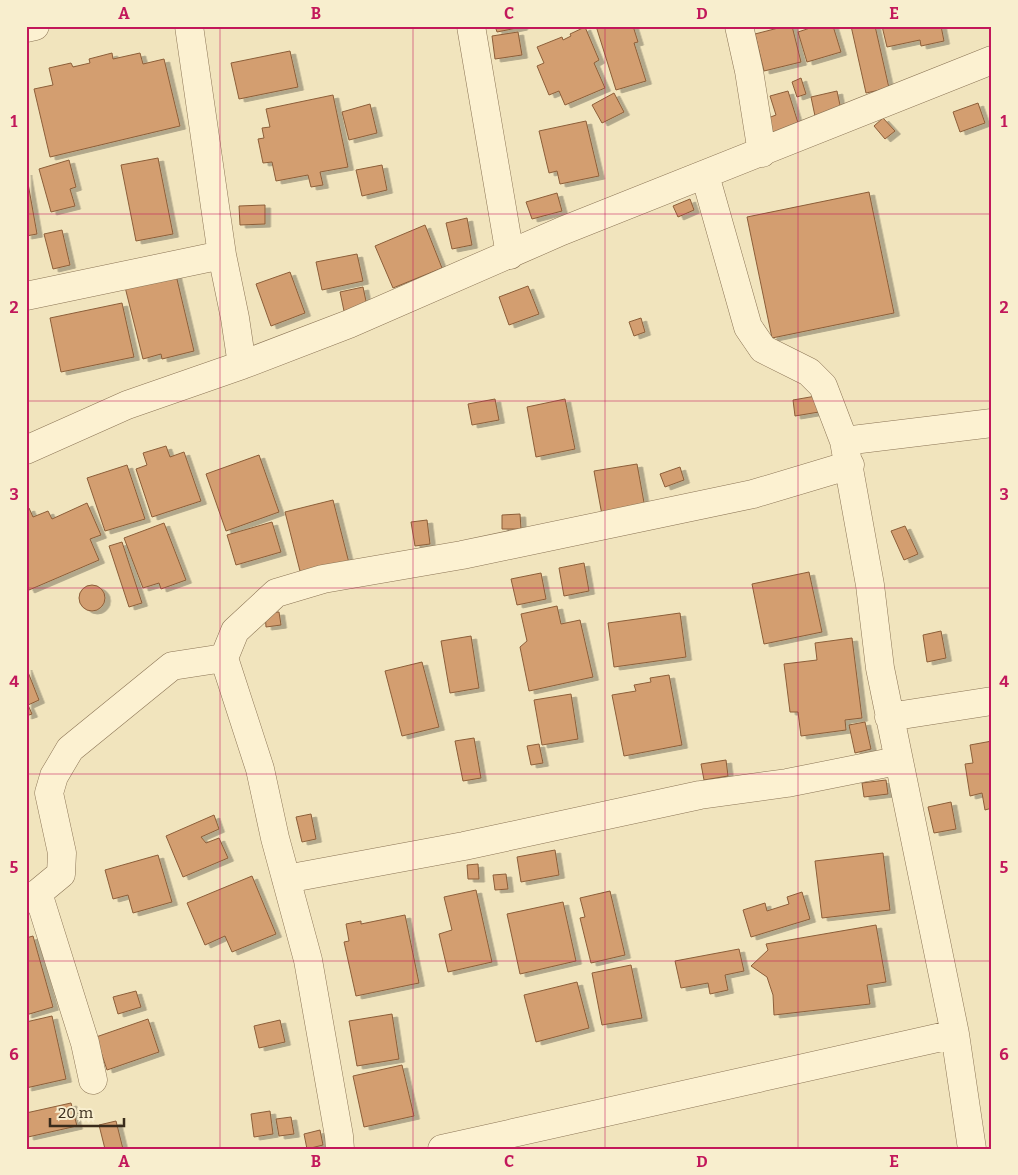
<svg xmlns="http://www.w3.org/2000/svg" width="1018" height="1175" font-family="Bitter,serif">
	<defs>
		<filter id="shadow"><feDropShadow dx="5.5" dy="3" stdDeviation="0" flood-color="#0004"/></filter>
	</defs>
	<rect width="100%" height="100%" fill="#f1e4bd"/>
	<path fill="#d39e70" stroke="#8c5e39" filter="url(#shadow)" d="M 495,26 L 522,26 L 522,27 L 497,32 Z
		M 596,26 L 633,26 L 638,42 L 634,43 L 646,81 L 616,90 Z
		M 786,26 L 792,26 L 801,62 L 764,71 L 755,34 Z
		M 816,26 L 833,26 L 841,52 L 807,62 L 798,32 Z
		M 851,26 L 875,26 L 889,88 L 866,93 Z
		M 882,26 L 941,26 L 944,41 L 921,46 L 920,40 L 887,47 Z
		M 585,27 L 599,60 L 594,63 L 605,88 L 565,105 L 559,91 L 549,95 L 537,66 L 544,63 L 537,47 L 562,37 L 563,40 L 571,36 L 570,34 Z
		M 518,32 L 522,55 L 495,59 L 492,36 Z
		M 290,51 L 298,87 L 239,99 L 231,63 Z
		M 112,53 L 113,59 L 140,53 L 143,64 L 164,59 L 180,126 L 50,157 L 34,89 L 53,85 L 49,68 L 71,63 L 73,67 L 90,63 L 89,59 Z
		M 801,78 L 806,94 L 797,97 L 792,82 Z
		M 788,91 L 799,126 L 773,135 L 768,118 L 776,115 L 770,96 Z
		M 837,91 L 841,110 L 815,116 L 811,97 Z
		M 614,93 L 624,112 L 602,123 L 592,105 Z
		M 333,95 L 348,167 L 320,172 L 323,185 L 311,187 L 308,175 L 276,181 L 272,162 L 263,163 L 258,139 L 264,138 L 262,128 L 270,127 L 266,109 Z
		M 978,103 L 985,123 L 960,132 L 953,112 Z
		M 370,104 L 377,133 L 349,140 L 342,112 Z
		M 883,118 L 895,131 L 885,139 L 874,126 Z
		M 586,121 L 599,176 L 560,184 L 557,171 L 549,173 L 539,131 Z
		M 158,158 L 173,234 L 136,241 L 121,165 Z
		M 69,160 L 76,187 L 70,189 L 75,206 L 51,212 L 39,169 Z
		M 382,165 L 387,190 L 362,196 L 356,170 Z
		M 26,172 L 37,234 L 26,236 Z
		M 869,192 L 894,313 L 772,338 L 747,217 Z
		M 557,193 L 562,211 L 532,219 L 526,202 Z
		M 690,199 L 694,210 L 678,217 L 673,206 Z
		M 265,205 L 265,224 L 240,225 L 239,206 Z
		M 467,218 L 472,245 L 452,249 L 446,223 Z
		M 425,225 L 442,268 L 393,288 L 375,246 Z
		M 62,230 L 70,265 L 53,269 L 44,234 Z
		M 357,254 L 363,281 L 322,290 L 316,262 Z
		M 290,272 L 305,313 L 271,326 L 256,284 Z
		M 176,275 L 194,351 L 162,359 L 161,354 L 143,359 L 125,287 Z
		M 528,286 L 539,314 L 509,325 L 499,297 Z
		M 363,287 L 367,306 L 344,311 L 340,292 Z
		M 122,303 L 134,357 L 61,372 L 50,318 Z
		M 641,318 L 645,332 L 634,336 L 629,322 Z
		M 816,396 L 819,412 L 795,416 L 793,400 Z
		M 495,399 L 499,420 L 472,425 L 468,404 Z
		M 565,399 L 575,449 L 536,457 L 527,407 Z
		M 166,446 L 170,457 L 184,452 L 201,501 L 152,517 L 136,469 L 147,465 L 143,453 Z
		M 259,455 L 279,512 L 226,531 L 206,474 Z
		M 637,464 L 645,508 L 602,515 L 594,471 Z
		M 127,465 L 145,519 L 105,531 L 87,478 Z
		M 680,467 L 684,480 L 665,487 L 660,474 Z
		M 333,500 L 349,563 L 301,575 L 285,512 Z
		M 87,503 L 101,535 L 90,539 L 99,560 L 29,590 L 26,584 L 26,509 L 29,508 L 33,517 L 48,511 L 52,519 Z
		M 520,514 L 521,529 L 502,529 L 502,515 Z
		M 427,520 L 430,544 L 415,546 L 411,522 Z
		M 272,522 L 281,552 L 236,565 L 227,535 Z
		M 164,523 L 186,580 L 161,589 L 159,583 L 143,588 L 124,538 Z
		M 905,526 L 918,554 L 904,560 L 891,531 Z
		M 122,542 L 142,603 L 129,607 L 109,546 Z
		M 584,563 L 589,591 L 564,596 L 559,568 Z
		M 809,572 L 822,632 L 764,644 L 752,584 Z
		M 541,573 L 546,599 L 517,605 L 511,579 Z
		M79 598a13 13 0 1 1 26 0a13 13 0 1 1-26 0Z
		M 557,606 L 561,624 L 580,620 L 593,677 L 529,691 L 520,647 L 527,641 L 521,614 Z
		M 279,612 L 281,625 L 266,627 L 265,613 Z
		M 680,613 L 686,657 L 614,667 L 608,623 Z
		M 941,631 L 946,658 L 927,662 L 923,635 Z
		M 471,636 L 479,688 L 450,693 L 441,641 Z
		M 852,638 L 862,718 L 845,720 L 846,730 L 801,736 L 798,712 L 790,712 L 784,664 L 817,660 L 815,643 Z
		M 422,662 L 439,727 L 402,736 L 385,671 Z
		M 26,667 L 39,700 L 28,705 L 32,714 L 26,716 Z
		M 669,675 L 682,745 L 624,756 L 612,695 L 636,691 L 634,685 L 651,682 L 650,678 Z
		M 571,694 L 578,739 L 542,745 L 534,700 Z
		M 865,722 L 871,749 L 855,753 L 849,725 Z
		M 474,738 L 481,778 L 463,781 L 455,741 Z
		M 992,741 L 992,808 L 985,810 L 982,793 L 970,796 L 965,764 L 973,763 L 970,745 Z
		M 539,744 L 543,763 L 531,765 L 527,746 Z
		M 726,760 L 728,776 L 704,780 L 701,764 Z
		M 886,780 L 888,794 L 864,797 L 862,783 Z
		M 951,802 L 956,829 L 934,833 L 928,807 Z
		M 311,814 L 316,839 L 302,842 L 296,817 Z
		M 214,815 L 219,829 L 201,837 L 206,843 L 219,838 L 228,858 L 183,877 L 166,836 Z
		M 555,850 L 559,875 L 521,882 L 517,857 Z
		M 883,853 L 890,910 L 822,918 L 815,861 Z
		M 158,855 L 172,902 L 133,913 L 128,895 L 113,899 L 105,870 Z
		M 478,864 L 479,879 L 468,879 L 467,865 Z
		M 506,874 L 508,889 L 495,890 L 493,875 Z
		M 252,876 L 276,934 L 232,952 L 225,936 L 205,945 L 187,903 Z
		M 476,890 L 492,962 L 448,972 L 439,934 L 452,930 L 444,897 Z
		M 610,891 L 625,955 L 591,963 L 580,918 L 585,917 L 580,898 Z
		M 802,892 L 810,919 L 751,937 L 743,910 L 765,903 L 767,911 L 789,904 L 787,897 Z
		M 563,902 L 576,961 L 520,974 L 507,914 Z
		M 405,915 L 419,983 L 356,996 L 344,942 L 349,941 L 346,924 L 361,921 L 361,924 Z
		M 876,925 L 886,982 L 867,985 L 870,1004 L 774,1015 L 773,995 L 767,977 L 751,966 L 768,950 L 766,944 Z
		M 33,936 L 53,1007 L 26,1015 L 26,938 Z
		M 739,949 L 744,971 L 725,975 L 728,990 L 710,994 L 708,983 L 681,988 L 675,961 Z
		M 631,965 L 642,1018 L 602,1025 L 592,973 Z
		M 577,982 L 589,1028 L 536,1042 L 524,995 Z
		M 136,991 L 141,1007 L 118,1014 L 113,997 Z
		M 392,1014 L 399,1059 L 357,1066 L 349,1021 Z
		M 52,1016 L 66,1079 L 26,1088 L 26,1022 Z
		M 148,1019 L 159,1052 L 107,1070 L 96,1037 Z
		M 280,1020 L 285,1042 L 259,1048 L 254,1026 Z
		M 402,1065 L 414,1116 L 364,1127 L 353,1076 Z
		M 71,1103 L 77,1126 L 28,1137 L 26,1113 Z
		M 270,1111 L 273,1134 L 254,1137 L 251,1114 Z
		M 291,1117 L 294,1134 L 279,1136 L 276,1119 Z
		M 116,1121 L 123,1149 L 105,1149 L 99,1125 Z
		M 320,1130 L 323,1145 L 307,1149 L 304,1134 Z"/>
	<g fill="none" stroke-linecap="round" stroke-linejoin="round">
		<g stroke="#8b7455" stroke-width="29">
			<path id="street" d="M 189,26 L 222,255 L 235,318 L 242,365
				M 471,26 L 510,255
				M 739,26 L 749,71 L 762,153
				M 26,28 L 35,26
				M 705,175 L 748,327 L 763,349 L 809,372 L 823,386 L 844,441 L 870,585 L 880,668 L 955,1034 L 972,1149
				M 26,296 L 222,255
				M 844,441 L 992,423
				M 26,450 L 127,405 L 242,365 L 349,324 L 562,231 L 992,60
				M 889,717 L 992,701
				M 286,879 L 464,846 L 700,795 L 787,783 L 897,761
				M 38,893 L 85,1043 L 93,1080
				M 26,899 L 38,893 L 61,874 L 62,853 L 49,793 L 54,776 L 70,749 L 172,666 L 224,658
				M 340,1149 L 339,1136 L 308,960 L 275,838 L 260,769 L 224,658 L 235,631 L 276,593 L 323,579 L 462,555 L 753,494 L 850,465
				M 442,1149 L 955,1034"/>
		</g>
		<use href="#street" stroke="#fcf1d1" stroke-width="28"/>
	</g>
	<path fill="none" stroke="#c2185b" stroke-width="1" stroke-opacity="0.55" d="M 220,26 L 220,1149M 413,26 L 413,1149M 605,26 L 605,1149M 798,26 L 798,1149M 26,214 L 992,214M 26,401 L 992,401M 26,588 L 992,588M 26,774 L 992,774M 26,961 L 992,961"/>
	<rect width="1018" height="1175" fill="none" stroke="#f8eece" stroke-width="55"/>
	<path d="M50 1118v8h74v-8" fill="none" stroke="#392b1b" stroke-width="2.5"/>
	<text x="58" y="1118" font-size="15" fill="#392b1b" stroke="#f8eece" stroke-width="4" paint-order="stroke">20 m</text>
	<rect x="28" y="28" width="962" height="1120" fill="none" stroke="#c2185b" stroke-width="2"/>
	<g font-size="16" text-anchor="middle" font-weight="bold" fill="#c2185b">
		<text x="124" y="19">A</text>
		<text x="316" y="19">B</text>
		<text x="509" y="19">C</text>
		<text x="702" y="19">D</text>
		<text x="894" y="19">E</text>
		<text x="14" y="127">1</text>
		<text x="1004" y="127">1</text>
		<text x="14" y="313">2</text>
		<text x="1004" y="313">2</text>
		<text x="14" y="500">3</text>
		<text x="1004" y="500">3</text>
		<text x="14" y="687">4</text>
		<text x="1004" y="687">4</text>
		<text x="14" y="873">5</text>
		<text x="1004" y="873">5</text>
		<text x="14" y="1060">6</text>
		<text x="1004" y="1060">6</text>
		<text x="124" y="1167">A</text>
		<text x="316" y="1167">B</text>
		<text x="509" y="1167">C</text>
		<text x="702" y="1167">D</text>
		<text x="894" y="1167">E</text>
	</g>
</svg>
